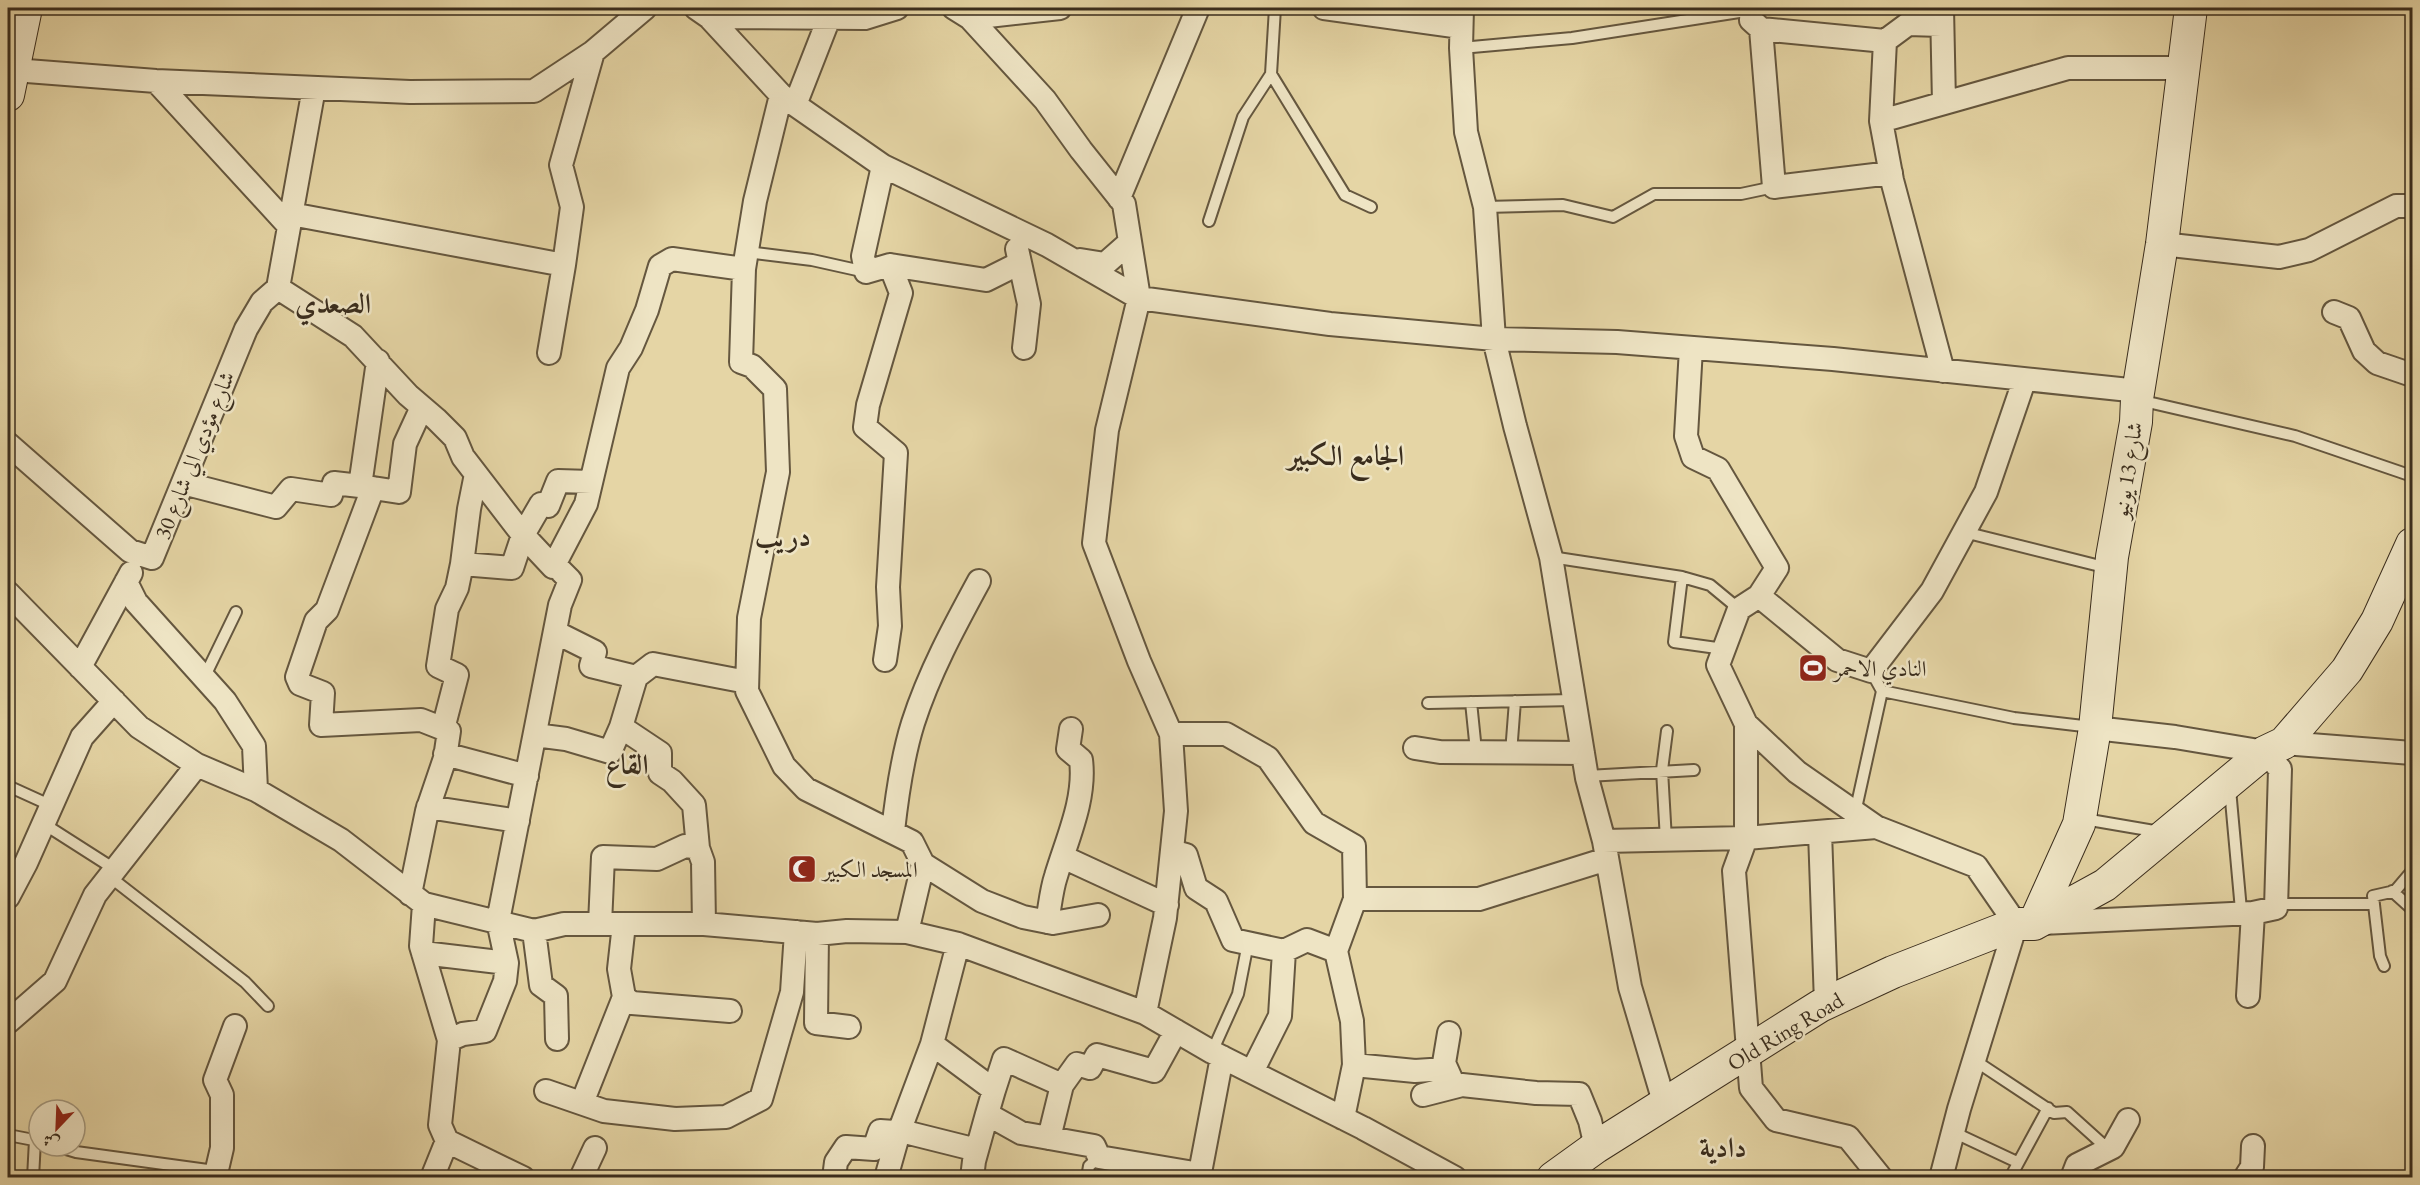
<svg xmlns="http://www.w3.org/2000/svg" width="2420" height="1185" font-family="'EB Garamond',Amiri,serif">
	<rect width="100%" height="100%" fill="#e5d5a5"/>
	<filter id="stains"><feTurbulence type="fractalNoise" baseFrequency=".00333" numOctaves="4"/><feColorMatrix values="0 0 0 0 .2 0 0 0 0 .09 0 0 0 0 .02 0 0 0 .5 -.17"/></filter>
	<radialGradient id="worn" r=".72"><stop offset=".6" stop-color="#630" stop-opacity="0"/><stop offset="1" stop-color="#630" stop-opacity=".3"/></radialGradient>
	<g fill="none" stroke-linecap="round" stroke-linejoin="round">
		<g stroke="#65573f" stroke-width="14">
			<path id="lane" d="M 1461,48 L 1572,38 L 1752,10
				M 1271,74 L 1345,195 L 1371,207
				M 1485,207 L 1563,205 L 1613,217 L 1654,194 L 1741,194 L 1774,187
				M 1209,221 L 1243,117 L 1271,74 L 1275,8
				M 747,252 L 812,260 L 866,272
				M 2139,400 L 2295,436 L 2412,476
				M 1964,532 L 2108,568
				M 1551,557 L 1682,577 L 1710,585 L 1739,609
				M 1682,577 L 1674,642 L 1724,649
				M 204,678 L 236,612
				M 1882,691 L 2014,718 L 2092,727
				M 1471,702 L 1476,751
				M 1428,703 L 1574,700
				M 1511,753 L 1515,701
				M 1587,776 L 1694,770
				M 8,786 L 52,806
				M 2230,789 L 2241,910 L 2247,911
				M 1855,813 L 1882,691 L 1871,671
				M 2084,819 L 2160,832
				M 44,824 L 116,870
				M 1666,840 L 1662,770 L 1667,731
				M 110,877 L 245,982 L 268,1006
				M 2392,891 L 2412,909
				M 2276,904 L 2374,904
				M 2384,966 L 2380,956 L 2373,896 L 2395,891 L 2412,871
				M 1212,1052 L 1238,994 L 1248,943
				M 1974,1060 L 2054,1113 L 2067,1112 L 2108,1149
				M 1953,1132 L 2017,1162
				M 8,1135 L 39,1141
				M 56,1146 L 76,1152 L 215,1171
				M 33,1178 L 35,1140
				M 1087,1178 L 1089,1166 L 1099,1157
				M 2010,1178 L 2048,1108"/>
		</g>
		<g stroke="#65573f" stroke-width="26">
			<path id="street" d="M 696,8 L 709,17 L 781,95 L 883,166 L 1047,245 L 1139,298 L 1330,324 L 1494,339 L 1617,342 L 1833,359 L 2139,391
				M 954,8 L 970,18 L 1045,100 L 1081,150 L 1124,204 L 1139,298 L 1107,430 L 1094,543 L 1139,661 L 1171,734 L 1176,811 L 1165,918 L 1145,1013
				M 1324,8 L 1461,27
				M 1462,8 L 1461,48 L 1466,132 L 1485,207 L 1494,339 L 1515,426 L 1551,557 L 1587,778 L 1604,841 L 1630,987 L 1665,1105
				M 1752,8 L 1751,20 L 1761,29
				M 1942,8 L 1944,103
				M 709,17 L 865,18 L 897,8
				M 970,18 L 1060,8
				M 1885,41 L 1908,24 L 1941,25
				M 14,70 L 156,81 L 410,92 L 534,91 L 593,52 L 645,8
				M 156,81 L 289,226
				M 314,88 L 278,288 L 353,336 L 408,395 L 436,419 L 455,438 L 463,457 L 523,535 L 553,567 L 558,568 L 570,580 L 560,605 L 498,921 L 507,963 L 505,981 L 485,1031 L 463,1034 L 449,1040
				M 781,95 L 755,201 L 744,269 L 741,362 L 752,366 L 775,389 L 778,472 L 749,618 L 747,691 L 784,766 L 806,789 L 912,842 L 923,864 L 982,901 L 1023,917 L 1053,923 L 1098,915
				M 795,105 L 829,18
				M 1881,121 L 1885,41 L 1761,29 L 1774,187 L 1891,173
				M 883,166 L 863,256 L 866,272 L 890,265 L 901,293 L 868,405 L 865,427 L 896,453 L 888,587 L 890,626 L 885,660
				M 1119,198 L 1198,8
				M 291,214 L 564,265 L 572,207 L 561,165 L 593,52
				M 2162,244 L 2279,257 L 2309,250 L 2396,206 L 2412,206
				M 1017,249 L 1029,304 L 1024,348
				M 1080,260 L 1105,264 L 1130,242
				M 890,265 L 986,280 L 1020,263
				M 2334,312 L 2349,318 L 2364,351 L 2377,363 L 2412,375
				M 1691,348 L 1686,436 L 1693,457 L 1718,469 L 1777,568 L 1759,596 L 1837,660 L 1871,671 L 1932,591 L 1986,492 L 2024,381
				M 549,353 L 564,265
				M 1943,371 L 1892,180 L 1881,121 L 2068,68 L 2185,68
				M 8,444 L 130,551 L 152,558 L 246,329 L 262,302 L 278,288
				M 183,483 L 276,507 L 291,489 L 331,495 L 334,483 L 360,486 L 378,361
				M 360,486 L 399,492 L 405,444 L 422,407
				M 373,488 L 327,610 L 316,621 L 297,677 L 300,684 L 323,693 L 321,725 L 421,720 L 449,731 L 445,758 L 427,811 L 410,894
				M 462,564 L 469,509 L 476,474
				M 553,567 L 586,504 L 618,368 L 631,348 L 647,310 L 660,266 L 672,259 L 744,269
				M 126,582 L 136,602 L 225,701 L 254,746 L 256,790
				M 8,593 L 139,727 L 197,765 L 256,790 L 341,840 L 424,904 L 534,931 L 564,924 L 704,924 L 817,934 L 847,931 L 907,932 L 958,944 L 1145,1013 L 1212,1052 L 1363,1128 L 1455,1178
				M 1759,596 L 1739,609 L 1718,665 L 1746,724 L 1797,772 L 1876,827 L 1976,866 L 2016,924 L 1959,1109 L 1941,1178
				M 555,632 L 595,652 L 591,666 L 636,677 L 621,727
				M 80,667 L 131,573
				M 636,677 L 653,664 L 747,682
				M 1746,724 L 1746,838 L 1734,871 L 1751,1088 L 1776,1120 L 1848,1137 L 1881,1178
				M 2095,728 L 2175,737 L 2265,752 L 2280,769 L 2276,908 L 2253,913 L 2248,996
				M 443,729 L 457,675 L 438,666 L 447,609 L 457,588 L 462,564 L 512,568 L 523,535 L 541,504 L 548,506 L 558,481 L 591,482
				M 1171,734 L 1226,734 L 1268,758 L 1314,823 L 1354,846 L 1355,899
				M 535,735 L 566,739 L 610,752 L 621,727 L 660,753 L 660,773 L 672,781 L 694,805 L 698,848 L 703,862 L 704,924
				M 2284,743 L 2412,753
				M 1415,748 L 1440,752 L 1583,753
				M 445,754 L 527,776
				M 428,807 L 518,821
				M 893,831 C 897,795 902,758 913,723 C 929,673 954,627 979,581
				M 1820,832 L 1826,1003
				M 1604,841 L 1746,838 L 1876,827
				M 1172,851 L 1186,855 L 1196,888 L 1216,901 L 1233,940 L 1284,951 L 1307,940 L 1336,951 L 1352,1021 L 1354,1065 L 1343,1118
				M 1063,857 L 1167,905
				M 8,897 L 26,863 L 82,737 L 114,701
				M 424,904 L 421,946 L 449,1040 L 440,1125 L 447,1141
				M 1047,922 C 1050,907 1051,891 1056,876 C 1067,839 1086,799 1081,760 L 1068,749 L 1071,729
				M 2042,923 L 2253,913
				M 600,924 L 603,857 L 657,859 L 685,846 L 698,848
				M 534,931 L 541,985 L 556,996 L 557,1039
				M 907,932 L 923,864
				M 817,934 L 816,1023 L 849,1027
				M 958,944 L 932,1044 L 994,1090 L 987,1114 L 1021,1133 L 1094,1146 L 1099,1157 L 1200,1174
				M 1336,951 L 1355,899 L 1479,899 L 1607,859
				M 423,953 L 507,963
				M 624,997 L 632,1003 L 730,1011
				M 8,1022 L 55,981 L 95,895 L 197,765
				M 1449,1033 L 1444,1063 L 1452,1081
				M 1354,1065 L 1415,1071 L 1446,1069
				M 1252,1072 L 1280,1016 L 1284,951
				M 1062,1085 L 1077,1064 L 1090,1068 L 1097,1055 L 1154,1071 L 1176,1031
				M 994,1090 L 1004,1059 L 1062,1085 L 1049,1138
				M 546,1091 L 604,1111 L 675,1119 L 726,1117 L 761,1099 L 792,992 L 796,932
				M 1423,1095 L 1462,1085 L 1536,1093 L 1579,1094 L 1590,1121 L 1596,1147
				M 582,1103 L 624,997 L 619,969 L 624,924
				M 215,1178 L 222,1148 L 222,1095 L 215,1080 L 235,1026
				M 432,1178 L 447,1141 L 523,1178
				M 581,1178 L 595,1148
				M 834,1178 L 836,1162 L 846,1147 L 874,1149 L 880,1131 L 909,1133 L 977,1150
				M 886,1178 L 899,1132 L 932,1044
				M 972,1178 L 974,1161 L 987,1114
				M 1199,1178 L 1222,1057
				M 2072,1178 L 2077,1165 L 2113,1147 L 2128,1120
				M 2245,1178 L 2252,1167 L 2253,1146"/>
		</g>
		<g stroke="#3a2d1d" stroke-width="34">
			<path id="secondary" d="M 8,95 L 26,8
				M 2034,924 L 2079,824 L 2095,728 L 2112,557 L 2136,422 L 2137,399 L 2162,244 L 2191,8
				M 1553,1178 L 1596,1147 L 1820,1006 L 1893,972 L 2016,924 L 2034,924 L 2105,885 L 2265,752 L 2284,743 L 2347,670 L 2377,621 L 2412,544"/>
		</g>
		<use href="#lane" stroke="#eee4c4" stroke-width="10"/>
		<use href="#street" stroke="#eee4c4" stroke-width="22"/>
		<use href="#secondary" stroke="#eee4c4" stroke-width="32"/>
	</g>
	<defs>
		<g id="stadium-square" transform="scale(1.5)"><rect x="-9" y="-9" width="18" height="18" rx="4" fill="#8f2418" stroke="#eee4c4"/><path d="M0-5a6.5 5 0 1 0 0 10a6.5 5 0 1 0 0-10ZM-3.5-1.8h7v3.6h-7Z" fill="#fff"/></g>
		<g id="mosque-square" transform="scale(1.5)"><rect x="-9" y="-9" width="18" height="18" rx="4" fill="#8f2418" stroke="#eee4c4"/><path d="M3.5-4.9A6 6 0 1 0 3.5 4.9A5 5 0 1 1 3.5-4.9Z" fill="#fff"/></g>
	</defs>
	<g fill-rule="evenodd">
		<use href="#stadium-square" x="1813" y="668"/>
		<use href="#mosque-square" x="802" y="869"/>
	</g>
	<g text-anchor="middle" stroke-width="5" stroke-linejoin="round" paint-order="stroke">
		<g font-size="22" fill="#3a2d1d" stroke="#eee4c4">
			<text transform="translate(194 455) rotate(-68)" y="8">شارع مؤدي الي شارع 30</text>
			<text transform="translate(2127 470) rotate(-81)" y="8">شارع 13 يونيو</text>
			<text transform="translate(1785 1031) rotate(-31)" y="8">Old Ring Road</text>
		</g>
		<g font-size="22" fill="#3a2d1d" stroke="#eee4c4" text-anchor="start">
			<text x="1834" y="676">النادي الاحمر</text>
			<text x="823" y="877">المسجد الكبير</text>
		</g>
		<g font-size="28" font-weight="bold" fill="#3a2d1d" stroke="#eee4c4">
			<text x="333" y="313">الصعدي</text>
			<text x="1346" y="465">الجامع الكبير</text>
			<text x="783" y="546">دريب</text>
			<text x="627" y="774">القاع</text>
			<text x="1723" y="1157">دادية</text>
		</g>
	</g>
	<rect width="2420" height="1185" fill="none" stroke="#e5d5a5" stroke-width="30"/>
	<rect x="9" y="9" width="2402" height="1167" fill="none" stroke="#3a2d1d" stroke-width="3"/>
	<rect x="15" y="15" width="2390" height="1155" fill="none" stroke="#3a2d1d" stroke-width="1.5"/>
	<g transform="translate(57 1128) rotate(203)"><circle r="28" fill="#eee4c4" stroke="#a69b81" stroke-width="1.5"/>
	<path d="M0-4.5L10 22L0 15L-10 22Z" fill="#8f2418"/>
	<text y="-9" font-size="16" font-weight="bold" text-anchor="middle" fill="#3a2d1d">ش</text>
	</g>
	<rect width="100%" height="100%" filter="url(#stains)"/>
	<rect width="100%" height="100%" fill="url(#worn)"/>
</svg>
